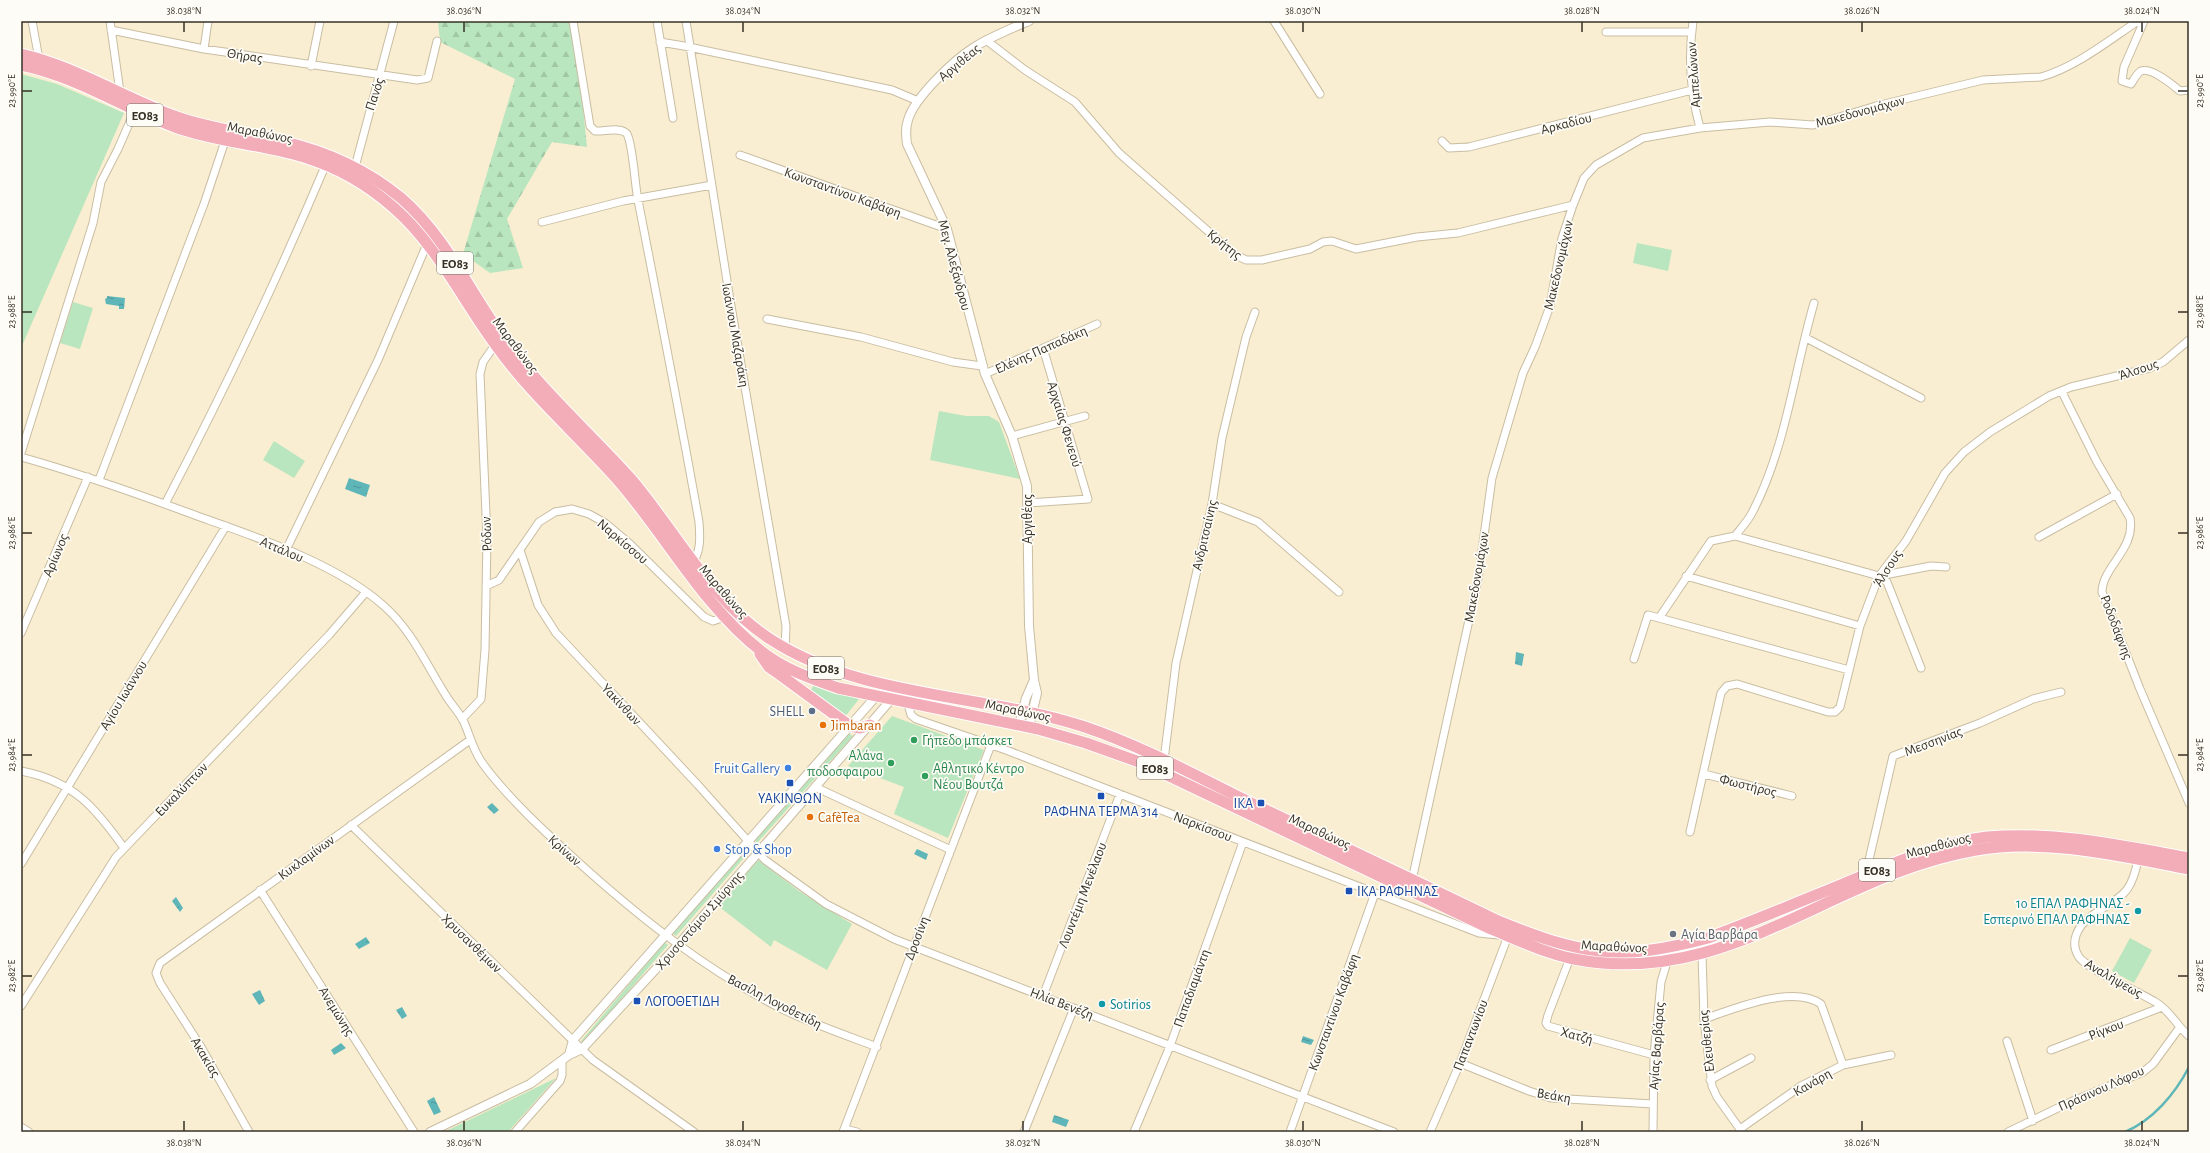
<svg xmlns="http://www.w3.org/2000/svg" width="2210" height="1153" font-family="'Alegreya Sans',sans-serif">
	<defs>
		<pattern id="forest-firs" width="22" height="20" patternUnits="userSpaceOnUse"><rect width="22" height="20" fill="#b9e6be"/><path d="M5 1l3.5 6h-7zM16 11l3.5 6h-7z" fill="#a0c6a3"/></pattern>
		<pattern id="water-ripples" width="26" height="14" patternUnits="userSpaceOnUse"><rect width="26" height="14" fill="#5fb6b9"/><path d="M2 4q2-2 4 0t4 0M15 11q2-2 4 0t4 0" fill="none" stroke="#4f9596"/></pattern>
	</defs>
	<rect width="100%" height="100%" fill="#faeed2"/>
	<path fill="#b9e6be" d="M 21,74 L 57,84 L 124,113 L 21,348 Z
		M 1637,243 L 1672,250 L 1668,271 L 1633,263 Z
		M 73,302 L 93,308 L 80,349 L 60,343 Z
		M 939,411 L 966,416 L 989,416 L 999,422 L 1020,479 L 930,460 Z
		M 274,441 L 305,461 L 294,478 L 263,460 Z
		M 814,685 L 859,699 L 844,718 L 810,691 Z
		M 892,716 L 984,750 L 948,838 L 894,814 L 904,787 L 848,766 Z
		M 848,733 L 853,736 L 757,843 L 754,839 Z
		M 747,847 L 750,851 L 676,936 L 672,933 Z
		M 758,860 L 799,891 L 852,924 L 827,970 L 774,940 L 771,947 L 718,906 Z
		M 2130,938 L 2152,950 L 2134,983 L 2112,971 Z
		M 665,942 L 668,945 L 584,1043 L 581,1041 Z
		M 556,1078 L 508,1132 L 444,1132 Z"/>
	<path fill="url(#forest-firs)" d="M 438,21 L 574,21 L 587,147 L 552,142 L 507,219 L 523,268 L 490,273 L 463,254 L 515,79 L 440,42 Z"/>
	<path fill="url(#water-ripples)" d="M 107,296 L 125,298 L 124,309 L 119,309 L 119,306 L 106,304 L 105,299 L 107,298 Z
		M 349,478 L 370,485 L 366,497 L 345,489 Z
		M 1516,652 L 1524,654 L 1522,666 L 1515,664 Z
		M 492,803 L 499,810 L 494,814 L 487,807 Z
		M 917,849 L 928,854 L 926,860 L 914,854 Z
		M 176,897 L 183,908 L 180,912 L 172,901 Z
		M 366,937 L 370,943 L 359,949 L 355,944 Z
		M 260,990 L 265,1001 L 259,1005 L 252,994 Z
		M 402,1007 L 407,1016 L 402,1019 L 396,1010 Z
		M 1303,1036 L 1314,1040 L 1311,1045 L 1301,1042 Z
		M 341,1043 L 346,1048 L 334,1055 L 331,1050 Z
		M 434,1097 L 441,1112 L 434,1115 L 427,1101 Z
		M 1054,1115 L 1069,1120 L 1066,1127 L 1052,1122 Z"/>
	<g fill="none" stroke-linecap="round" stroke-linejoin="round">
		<path stroke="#5fb6b9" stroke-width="2.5" d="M 2125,1132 C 2153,1120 2175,1094 2189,1067"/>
		<g stroke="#c9bda2" stroke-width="9">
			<path id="minor" d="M 32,21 L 39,59
				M 110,21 L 120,92
				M 573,21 L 590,126 L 595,131 C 603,132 621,126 627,134 C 633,144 635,187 638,200 C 659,308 680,415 699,522 C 700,536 701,549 694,561
				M 657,21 L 673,118
				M 686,21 L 730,300 L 786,626 L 785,649
				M 1274,21 L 1320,94
				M 1693,21 C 1688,58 1690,92 1700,128
				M 2144,21 L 2124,67 L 2122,81 L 2131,84 C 2134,80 2136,74 2141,71 C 2151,67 2173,85 2180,91 L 2189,90
				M 111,30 L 204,49 L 417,80 L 428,78 L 437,41
				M 1606,32 L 1691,32
				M 986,40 L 1025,70 L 1075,102 L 1119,153 L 1234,254 L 1246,260 L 1262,260 L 1310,249 L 1323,242 L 1332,241 L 1356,249 L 1417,237 L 1458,233 L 1573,205
				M 660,42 L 684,46 L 892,90 L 918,101
				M 204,49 L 208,21
				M 311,66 L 320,21
				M 1442,141 L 1449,148 L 1469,147 L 1692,90
				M 740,155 L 947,229
				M 355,167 L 394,21
				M 542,222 L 623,201 L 712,185
				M 767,319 L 861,337 L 953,362 L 982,366
				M 1806,338 L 1921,398
				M 985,374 L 1097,324
				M 2062,392 L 2097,462 L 2130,518 C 2136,549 2102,567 2102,592 L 2140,689 L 2189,803
				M 1012,436 L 1085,416
				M 21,453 L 93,223 L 101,182 L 118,149 L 135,110
				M 21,457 C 82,474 141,495 200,517 C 259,538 337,564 384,606 C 412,631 425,662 445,694 C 450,703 458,711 463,720 C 470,735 473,751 483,764 C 508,798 546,833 577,861 C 640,918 706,970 782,1009 C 813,1024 845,1035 877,1047
				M 99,480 L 204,204 L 225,141
				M 1028,503 L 1088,499 L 1043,348
				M 165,504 C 223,393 277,280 326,164
				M 1212,504 L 1258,522 L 1339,592
				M 1735,536 L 1879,576 L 1887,582 L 1921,668
				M 2039,537 L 2117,494
				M 286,550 L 378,360 L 427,244
				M 520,550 L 538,605 L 556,633 L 698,785 L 765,860 L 826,904 L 894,939 L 1394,1132
				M 1686,576 L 1860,626
				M 1879,576 L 1931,566 L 1946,567
				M 486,586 L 499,580 L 539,522 L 555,512 L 572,509 L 589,514 L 605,523 L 630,544 L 704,617 L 713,621 L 725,617
				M 1659,618 L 1711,541 L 1735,536 C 1741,528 1749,520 1753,511 C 1786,447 1794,372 1814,303
				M 21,633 L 88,477
				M 1634,659 L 1648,615 L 1849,670
				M 908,704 L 911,715 L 916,719 L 1006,750 L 1479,933 L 1508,936 L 1460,1063 L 1430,1132
				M 462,719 L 481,699 L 485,650 L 487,538 L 480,374 L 483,362 L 495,345
				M 1164,760 L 1176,663 L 1212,504 L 1222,438 L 1246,337 L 1255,312
				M 21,771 C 73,781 95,807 124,848
				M 1704,774 L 1792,796
				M 815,787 L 951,850
				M 351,825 L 593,1060 L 694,1132
				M 1690,832 L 1721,693 L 1727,686 L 1737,684 L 1828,712 L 1835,712 L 1840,707 L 1860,626 L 1879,576 L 1906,541 L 1945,473 L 1964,452 L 1990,432 L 2049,396 L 2071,387 L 2150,368 L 2163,362 L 2189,340
				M 2138,859 C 2131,898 2119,896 2090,917 C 2078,926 2069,942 2079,957 C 2087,969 2141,993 2157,1003 C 2170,1011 2177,1026 2189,1036
				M 21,864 L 226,526
				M 1871,872 L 1869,860 L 1893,756 L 1980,723 L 2033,699 L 2061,692
				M 1412,880 L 1478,579 L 1492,478 L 1523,373 L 1535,347 L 1550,306 L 1562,238 L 1573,205 L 1584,178 L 1596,165 L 1643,138 L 1700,128 L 1770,122 L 1813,125 L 1876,106 L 1983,80 L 2041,77 C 2076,67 2108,41 2138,21
				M 260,890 L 414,1132
				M 1696,942 L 1702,954 L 1704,1019 L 1712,1086 L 1717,1097 L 1742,1132
				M 1570,958 L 1548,1015 L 1546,1023 L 1548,1026 L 1654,1055
				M 1043,996 L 1120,794
				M 21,1006 L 116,857 L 329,635 L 366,592
				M 1704,1019 C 1733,1009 1793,984 1821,1004 L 1843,1065
				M 2007,1041 L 2033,1121
				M 2051,1050 L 2162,1007
				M 1460,1063 L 1529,1091 L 1551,1098 L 1653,1104
				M 1710,1080 L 1751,1058
				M 21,1127 L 29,1132
				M 845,1129 L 857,1132
				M 1740,1129 L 1801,1086 L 1843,1065 L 1891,1055
				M 249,1132 L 201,1047 L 160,983 L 156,973 L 160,963 L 470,740
				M 515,1132 L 560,1081 L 562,1075 L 562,1061
				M 843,1132 L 991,745
				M 1024,1132 L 1074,1008
				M 1134,1132 L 1170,1046 L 1243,842
				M 1290,1132 L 1375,893
				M 1653,1132 L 1654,1055 L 1661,982 L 1667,962
				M 2008,1132 L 2066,1104 L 2143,1072 L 2153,1064 L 2180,1027"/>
		</g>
		<g stroke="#c9bda2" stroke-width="10">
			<path id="tertiary" d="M 1029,21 C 1010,29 990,37 973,48 C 954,60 914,98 908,120 C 905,128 906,136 907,144 L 947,229 L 985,374 L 1012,436 L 1027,486 L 1029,626 L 1034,680 L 1037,693 L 1029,727
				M 1019,725 L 1026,698 L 1034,680
				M 569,1055 L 573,1040 L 886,685
				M 430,1132 L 530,1084 L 569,1055 L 582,1049 L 678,945 L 902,687"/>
		</g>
		<g stroke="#fff" stroke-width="13">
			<path id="primary" d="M 21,54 C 77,67 124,98 177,117 C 211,129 247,133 281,141 C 325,151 366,169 401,198 C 451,241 475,305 516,355 C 551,400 594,437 631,479 C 677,533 710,600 770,639 C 862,699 983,693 1085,727 C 1144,747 1200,778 1255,805 C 1335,843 1416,881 1496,920 C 1581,955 1619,962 1708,938 C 1754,921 1799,902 1843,884 C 1890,865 1937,843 1987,837 C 2055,831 2123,846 2189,858
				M 21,65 C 76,76 123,108 175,127 C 219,143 266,144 310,159 C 341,169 369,186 393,207 C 436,244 462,299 495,344 C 530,394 577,434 617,479 C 666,535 702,605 761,651 C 783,669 812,679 838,688 L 1038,729 L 1086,743 L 1142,763 L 1491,929 C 1518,940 1545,953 1574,959 C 1728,989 1833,874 1976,850 C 2046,838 2120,856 2189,869
				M 760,654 L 769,667 L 779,674 L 850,726 L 860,728 L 870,725"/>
		</g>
		<use href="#minor" stroke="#fff" stroke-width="7"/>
		<use href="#tertiary" stroke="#fff" stroke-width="8"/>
		<use href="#primary" stroke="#f3adb9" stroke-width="11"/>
	</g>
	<path fill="none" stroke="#373227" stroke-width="1.5" d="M 184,22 L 184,32M 464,22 L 464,32M 743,22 L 743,32M 1023,22 L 1023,32M 1303,22 L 1303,32M 1582,22 L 1582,32M 1862,22 L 1862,32M 2142,22 L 2142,32M 22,91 L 32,91M 2178,91 L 2188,91M 22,312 L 32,312M 2178,312 L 2188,312M 22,533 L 32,533M 2178,533 L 2188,533M 22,755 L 32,755M 2178,755 L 2188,755M 22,976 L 32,976M 2178,976 L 2188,976M 184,1121 L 184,1131M 464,1121 L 464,1131M 743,1121 L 743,1131M 1023,1121 L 1023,1131M 1303,1121 L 1303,1131M 1582,1121 L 1582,1131M 1862,1121 L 1862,1131M 2142,1121 L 2142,1131"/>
	<circle fill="#5c6f8a" stroke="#fefcf6" stroke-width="1.5" cx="812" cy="711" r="4"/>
	<g fill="#e8710a" stroke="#fefcf6" stroke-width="1.5">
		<circle cx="823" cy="725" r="4"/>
		<circle cx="810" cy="817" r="4"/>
	</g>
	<g fill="#2e9e5b" stroke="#fefcf6" stroke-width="1.5">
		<circle cx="914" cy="740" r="4"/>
		<circle cx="891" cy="763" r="4"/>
		<circle cx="925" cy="776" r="4"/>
	</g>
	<g fill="#3f7fe0" stroke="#fefcf6" stroke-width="1.5">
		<circle cx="788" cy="768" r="4"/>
		<circle cx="717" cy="849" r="4"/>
	</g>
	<g fill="#1a4fb4" stroke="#fefcf6" stroke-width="1.5">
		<rect x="786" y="779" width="8" height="8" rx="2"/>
		<rect x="1097" y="792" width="8" height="8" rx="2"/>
		<rect x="1257" y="799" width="8" height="8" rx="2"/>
		<rect x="1345" y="887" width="8" height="8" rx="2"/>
		<rect x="633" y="997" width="8" height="8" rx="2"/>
	</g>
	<g fill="#0f9aa8" stroke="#fefcf6" stroke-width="1.5">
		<circle cx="2138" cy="911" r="4"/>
		<circle cx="1102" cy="1004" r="4"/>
	</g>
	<circle fill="#6b7280" stroke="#fefcf6" stroke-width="1.5" cx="1673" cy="934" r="4"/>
	<g text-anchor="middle" stroke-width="3.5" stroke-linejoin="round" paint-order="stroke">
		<g fill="#fefcf6" stroke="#736f65" stroke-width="1">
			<rect x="127" y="104" width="36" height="22" rx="3"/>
			<rect x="437" y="252" width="36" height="22" rx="3"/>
			<rect x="808" y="657" width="36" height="22" rx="3"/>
			<rect x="1137" y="757" width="36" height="22" rx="3"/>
			<rect x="1859" y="859" width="36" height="22" rx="3"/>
		</g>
		<g font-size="13" font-weight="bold" fill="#373227">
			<text x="145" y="120">ΕΟ83</text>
			<text x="455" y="268">ΕΟ83</text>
			<text x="826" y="673">ΕΟ83</text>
			<text x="1155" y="773">ΕΟ83</text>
			<text x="1877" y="875">ΕΟ83</text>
		</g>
		<g font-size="14" fill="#373227" stroke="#fefcf6">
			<text transform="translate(245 55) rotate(9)" y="5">Θήρας</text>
			<text transform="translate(959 62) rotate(-40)" y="5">Αργιθέας</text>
			<text transform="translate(1693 75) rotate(-94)" y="5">Αμπελώνων</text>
			<text transform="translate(374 94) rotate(-72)" y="5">Πανός</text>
			<text transform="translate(1860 111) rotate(-15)" y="5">Μακεδονομάχων</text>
			<text transform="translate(1566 123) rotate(-14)" y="5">Αρκαδίου</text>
			<text transform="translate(260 132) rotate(11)" y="5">Μαραθώνος</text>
			<text transform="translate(843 192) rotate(20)" y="5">Κωνσταντίνου Καβάφη</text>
			<text transform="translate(1225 244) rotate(38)" y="5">Κρήτης</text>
			<text transform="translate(955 265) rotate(75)" y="5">Μεγ. Αλεξάνδρου</text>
			<text transform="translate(1558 265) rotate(-77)" y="5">Μακεδονομάχων</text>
			<text transform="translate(736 335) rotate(80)" y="5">Ιωάννου Μαζαράκη</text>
			<text transform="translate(516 345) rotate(53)" y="5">Μαραθώνος</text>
			<text transform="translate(1041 349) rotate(-24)" y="5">Ελένης Παπαδάκη</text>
			<text transform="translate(2138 369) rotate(-18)" y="5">Άλσους</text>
			<text transform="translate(1065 424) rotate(73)" y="5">Αρχαίας Φενεού</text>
			<text transform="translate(1027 519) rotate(-90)" y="5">Αργιθέας</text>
			<text transform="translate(486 534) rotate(-92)" y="5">Ρόδων</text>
			<text transform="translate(1204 535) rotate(-77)" y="5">Ανδριτσαίνης</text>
			<text transform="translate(623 541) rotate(40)" y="5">Ναρκίσσου</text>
			<text transform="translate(282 549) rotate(23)" y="5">Αττάλου</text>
			<text transform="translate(55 555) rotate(-67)" y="5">Αρίωνος</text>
			<text transform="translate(1887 568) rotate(-57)" y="5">Άλσους</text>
			<text transform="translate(1476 577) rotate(-80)" y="5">Μακεδονομάχων</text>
			<text transform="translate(724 591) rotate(49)" y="5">Μαραθώνος</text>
			<text transform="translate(2117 627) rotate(69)" y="5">Ροδοδάφνης</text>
			<text transform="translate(123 695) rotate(-59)" y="5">Αγίου Ιωάννου</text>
			<text transform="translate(622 704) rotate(47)" y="5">Υακίνθων</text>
			<text transform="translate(1018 710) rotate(12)" y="5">Μαραθώνος</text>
			<text transform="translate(1933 741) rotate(-21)" y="5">Μεσσηνίας</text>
			<text transform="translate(1748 785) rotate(14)" y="5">Φωστήρος</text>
			<text transform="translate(181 789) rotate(-46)" y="5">Ευκαλύπτων</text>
			<text transform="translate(1203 826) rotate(21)" y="5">Ναρκίσσου</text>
			<text transform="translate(1320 831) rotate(25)" y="5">Μαραθώνος</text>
			<text transform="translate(1938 845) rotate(-15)" y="5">Μαραθώνος</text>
			<text transform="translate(565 850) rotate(42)" y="5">Κρίνων</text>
			<text transform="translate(306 857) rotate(-36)" y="5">Κυκλαμίνων</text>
			<text transform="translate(1082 895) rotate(-69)" y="5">Λουντέμη Μενέλαου</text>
			<text transform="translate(699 920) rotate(-49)" y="5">Χρυσοστόμου Σμύρνης</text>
			<text transform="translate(916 938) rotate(-69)" y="5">Δροσίνη</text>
			<text transform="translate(472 943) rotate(44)" y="5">Χρυσανθέμων</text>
			<text transform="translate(1614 946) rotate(3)" y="5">Μαραθώνος</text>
			<text transform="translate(2114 978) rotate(30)" y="5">Αναλήψεως</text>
			<text transform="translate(1191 988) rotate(-70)" y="5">Παπαδιαμάντη</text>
			<text transform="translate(775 1001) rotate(27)" y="5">Βασίλη Λογοθετίδη</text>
			<text transform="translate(1062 1003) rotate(21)" y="5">Ηλία Βενέζη</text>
			<text transform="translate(337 1011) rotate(58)" y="5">Ανεμώνης</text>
			<text transform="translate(1333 1012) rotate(-70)" y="5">Κωνσταντίνου Καβάφη</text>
			<text transform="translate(2106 1029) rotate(-21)" y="5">Ρίγκου</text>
			<text transform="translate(1470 1035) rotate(-69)" y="5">Παπαντωνίου</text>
			<text transform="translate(1577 1035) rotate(15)" y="5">Χατζή</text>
			<text transform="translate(1706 1041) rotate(-96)" y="5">Ελευθερίας</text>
			<text transform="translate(1656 1046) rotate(-86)" y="5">Αγίας Βαρβάρας</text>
			<text transform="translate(206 1057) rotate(59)" y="5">Ακακίας</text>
			<text transform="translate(1812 1082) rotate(-30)" y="5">Κανάρη</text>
			<text transform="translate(2101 1088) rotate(-24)" y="5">Πράσινου Λόφου</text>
			<text transform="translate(1554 1095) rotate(10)" y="5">Βεάκη</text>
		</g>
		<g font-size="14" fill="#4e5e75" stroke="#fefcf6" text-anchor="end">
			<text x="804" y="716">SHELL</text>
		</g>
		<g font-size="14" fill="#c56008" stroke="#fefcf6" text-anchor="start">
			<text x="831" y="730">Jimbaran</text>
			<text x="818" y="822">CafèTea</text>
		</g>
		<g font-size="14" fill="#27864d" stroke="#fefcf6" text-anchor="start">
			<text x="922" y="745">Γήπεδο μπάσκετ</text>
			<text x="883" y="760" text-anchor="end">Αλάνα<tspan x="883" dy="16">ποδοσφαιρου</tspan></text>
			<text x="933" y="773">Αθλητικό Κέντρο<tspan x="933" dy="16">Νέου Βουτζά</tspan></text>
		</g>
		<g font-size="14" fill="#366cbe" stroke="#fefcf6" text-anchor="end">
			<text x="780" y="773">Fruit Gallery</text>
			<text x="725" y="854" text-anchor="start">Stop &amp; Shop</text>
		</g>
		<g font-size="14" fill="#164399" stroke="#fefcf6">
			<text x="790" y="803">ΥΑΚΙΝΘΩΝ</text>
			<text x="1253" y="808" text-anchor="end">ΙΚΑ</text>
			<text x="1101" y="816">ΡΑΦΗΝΑ ΤΕΡΜΑ 314</text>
			<text x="1357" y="896" text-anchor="start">ΙΚΑ ΡΑΦΗΝΑΣ</text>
			<text x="645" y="1006" text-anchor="start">ΛΟΓΟΘΕΤΙΔΗ</text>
		</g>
		<g font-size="14" fill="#0d838f" stroke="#fefcf6" text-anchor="end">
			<text x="2130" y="908">1ο ΕΠΑΛ ΡΑΦΗΝΑΣ -<tspan x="2130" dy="16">Εσπερινό ΕΠΑΛ ΡΑΦΗΝΑΣ</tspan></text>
			<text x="1110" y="1009" text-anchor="start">Sotirios</text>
		</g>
		<g font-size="14" fill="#5b616d" stroke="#fefcf6" text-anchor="start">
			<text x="1681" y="939">Αγία Βαρβάρα</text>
		</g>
	</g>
	<rect width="2210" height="1153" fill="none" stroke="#fefcf6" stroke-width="44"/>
	<rect x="22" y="22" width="2166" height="1109" fill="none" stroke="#373227" stroke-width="1.5"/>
	<g font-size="10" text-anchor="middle" fill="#373227">
		<text x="184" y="14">38.038°N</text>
		<text x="464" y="14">38.036°N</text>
		<text x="743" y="14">38.034°N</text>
		<text x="1023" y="14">38.032°N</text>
		<text x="1303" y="14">38.030°N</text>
		<text x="1582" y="14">38.028°N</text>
		<text x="1862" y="14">38.026°N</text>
		<text x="2142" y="14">38.024°N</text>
		<text transform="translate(2199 91) rotate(-90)" y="4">23.990°E</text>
		<text transform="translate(11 91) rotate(-90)" y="4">23.990°E</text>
		<text transform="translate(2199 312) rotate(-90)" y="4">23.988°E</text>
		<text transform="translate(11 312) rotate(-90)" y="4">23.988°E</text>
		<text transform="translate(2199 533) rotate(-90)" y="4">23.986°E</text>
		<text transform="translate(11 533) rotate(-90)" y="4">23.986°E</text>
		<text transform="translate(2199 755) rotate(-90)" y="4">23.984°E</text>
		<text transform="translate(11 755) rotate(-90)" y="4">23.984°E</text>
		<text transform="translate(2199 976) rotate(-90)" y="4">23.982°E</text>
		<text transform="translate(11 976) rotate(-90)" y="4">23.982°E</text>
		<text x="184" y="1146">38.038°N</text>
		<text x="464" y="1146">38.036°N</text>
		<text x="743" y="1146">38.034°N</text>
		<text x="1023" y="1146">38.032°N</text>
		<text x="1303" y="1146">38.030°N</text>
		<text x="1582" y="1146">38.028°N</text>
		<text x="1862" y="1146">38.026°N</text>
		<text x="2142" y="1146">38.024°N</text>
	</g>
</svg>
